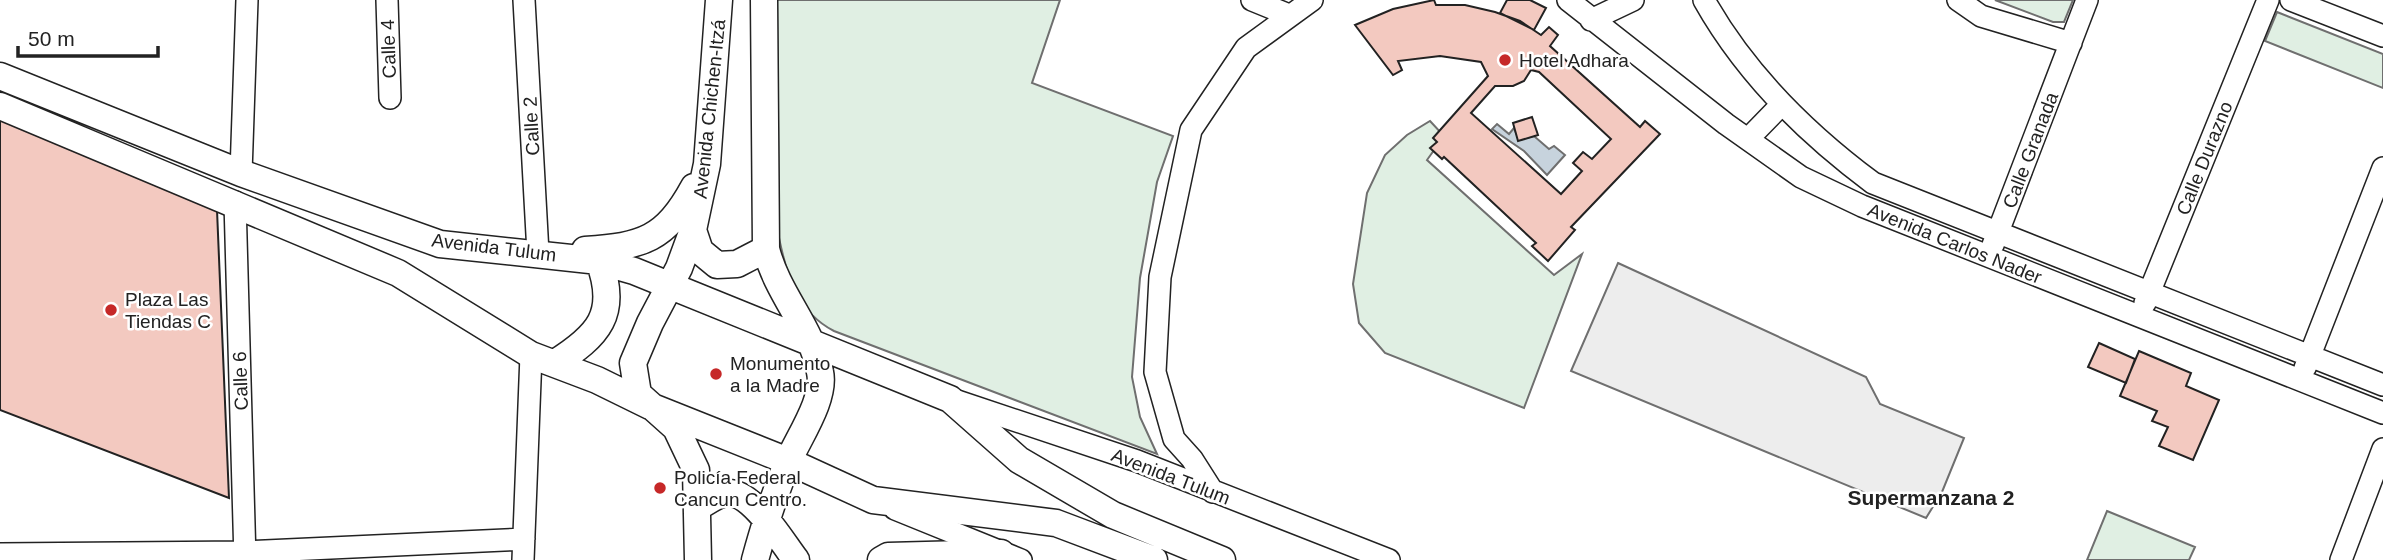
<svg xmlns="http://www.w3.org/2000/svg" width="2383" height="560" font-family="Helvetica,sans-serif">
	<rect width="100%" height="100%" fill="#fff"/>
	<path fill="#e0efe3" stroke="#6f6f6f" stroke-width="2" d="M 777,0 L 1060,0 L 1032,83 L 1173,136 L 1157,182 L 1140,278 L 1132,377 L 1140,417 L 1157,454 L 834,331 C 797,312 787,276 779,238 Z
		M 1995,0 L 2073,0 L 2064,22 L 2053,22 Z
		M 2277,12 L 2383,54 L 2383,88 L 2265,41 Z
		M 1430,121 L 1444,136 L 1427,160 L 1554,275 L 1582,254 L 1524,408 L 1385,353 L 1359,323 L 1353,284 L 1367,193 L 1385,155 L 1407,135 Z
		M 2107,511 L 2195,547 L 2189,560 L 2087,560 Z"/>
	<path fill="#ededed" stroke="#6f6f6f" stroke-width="2" d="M 1618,263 L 1866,377 L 1880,404 L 1964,438 L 1942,492 L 1926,518 L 1571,371 Z"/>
	<path fill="#c7d3dd" stroke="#6f6f6f" stroke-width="2" d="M 1497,124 L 1509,134 L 1514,128 L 1519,140 L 1534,136 L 1549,149 L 1554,146 L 1565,155 L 1547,175 L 1524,151 L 1492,129 Z"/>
	<path fill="#f3c9c0" stroke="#222" stroke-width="2" fill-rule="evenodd" d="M 1434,0 L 1436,5 L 1465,5 L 1495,12 L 1520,21 L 1541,35 L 1549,27 L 1558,35 L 1550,46 L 1640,127 L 1645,121 L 1660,134 L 1571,227 L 1575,230 L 1548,261 L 1532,246 L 1536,243 L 1444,157 L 1442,159 L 1430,148 L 1437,142 L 1433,138 L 1488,76 L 1481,62 L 1440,56 L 1398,61 L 1402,70 L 1393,75 L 1355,25 L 1393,9 ZM 1531,70 L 1539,72 L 1611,139 L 1592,159 L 1583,152 L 1573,163 L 1582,171 L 1561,194 L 1471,113 L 1495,86 L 1513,86 L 1524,81 Z
		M 1507,0 L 1530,0 L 1546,8 L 1534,30 L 1500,13 Z
		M 0,116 L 217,210 L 229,498 L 0,410 Z
		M 1532,117 L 1538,135 L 1518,141 L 1513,123 Z
		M 2099,343 L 2135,359 L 2126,383 L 2088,367 Z
		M 2139,351 L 2191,373 L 2186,386 L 2219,400 L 2193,460 L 2159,446 L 2168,427 L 2152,421 L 2157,411 L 2120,396 Z"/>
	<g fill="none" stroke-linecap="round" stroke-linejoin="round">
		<g stroke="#222" stroke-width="24">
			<path id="minor" d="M 387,0 L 390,98
				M 524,0 L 538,253
				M 1252,0 L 1289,15
				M 1568,0 L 1726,124 L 1801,177 L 1862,206 L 2383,413
				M 1704,0 C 1745,73 1807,134 1873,183 L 2383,385
				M 1958,0 L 1981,16 L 2071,43
				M 2291,0 L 2383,36
				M 1591,20 L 1633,0
				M 1748,139 L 1782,104
				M 241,173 L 247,0
				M 235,202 L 245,560
				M 1993,245 L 2087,0
				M 2145,303 L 2268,0
				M 2305,368 L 2383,168
				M 957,401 L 1137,461 L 1389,560
				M 1213,492 L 1192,459 L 1174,439 L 1155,372 L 1160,277 L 1191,130 L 1246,48 L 1312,0
				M 895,509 L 1021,560
				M 0,554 L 245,552 L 524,539
				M 523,560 L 531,355
				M 2341,560 L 2383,449"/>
		</g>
		<g stroke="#222" stroke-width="29">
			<path id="major" d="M 0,76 L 241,173 L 440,244 L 599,261 L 634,271 L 950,399 L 1019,460 L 1113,515 L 1222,560
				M 0,106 L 398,273 L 531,355 L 597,380 L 650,406 L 788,461 L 873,500 L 1056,523 L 1154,560
				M 693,230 L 700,251 L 717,265 L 737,264 L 766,249
				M 585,250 C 643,246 665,240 694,187
				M 555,363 C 598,336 619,314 599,261
				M 698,507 C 707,502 718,493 728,493 C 753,492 782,542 796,560
				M 698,560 L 696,470 L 676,428 L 638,394 L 633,363 L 650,323 L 679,268 L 693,230 L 707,164 L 719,0
				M 755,560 C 764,527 774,494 788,462 C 798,438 826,399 820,372 C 812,327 778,296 766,249 L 764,0
				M 881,560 L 888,556 L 1001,553"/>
		</g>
		<use href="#minor" stroke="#fff" stroke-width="21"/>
		<use href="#major" stroke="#fff" stroke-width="26"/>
	</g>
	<g fill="#c62828" stroke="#fff" stroke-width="2.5">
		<circle cx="1505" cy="60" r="7"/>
		<circle cx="111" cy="310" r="7"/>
		<circle cx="716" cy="374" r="7"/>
		<circle cx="660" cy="488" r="7"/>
	</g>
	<g text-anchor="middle" stroke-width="5" stroke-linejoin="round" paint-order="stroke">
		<g font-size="19" fill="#222" stroke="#fff">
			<text transform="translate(388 49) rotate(-92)" y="7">Calle 4</text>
			<text transform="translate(709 109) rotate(-84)" y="7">Avenida Chichen-Itzá</text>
			<text transform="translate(531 126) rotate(-93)" y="7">Calle 2</text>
			<text transform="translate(2030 150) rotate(-69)" y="7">Calle Granada</text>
			<text transform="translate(2204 158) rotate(-68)" y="7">Calle Durazno</text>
			<text transform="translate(1955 243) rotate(22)" y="7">Avenida Carlos Nader</text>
			<text transform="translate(494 247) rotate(7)" y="7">Avenida Tulum</text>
			<text transform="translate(240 381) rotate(-92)" y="7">Calle 6</text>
			<text transform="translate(1171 476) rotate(21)" y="7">Avenida Tulum</text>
		</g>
		<g font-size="19" fill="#222" stroke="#fff" text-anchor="start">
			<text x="1519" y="67">Hotel Adhara</text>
			<text x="125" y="306">Plaza Las<tspan x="125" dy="22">Tiendas C</tspan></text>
			<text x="730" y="370">Monumento<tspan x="730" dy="22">a la Madre</tspan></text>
			<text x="674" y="484">Policía Federal<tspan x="674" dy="22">Cancun Centro.</tspan></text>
		</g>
		<g font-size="21" font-weight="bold" fill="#222" stroke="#fff">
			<text x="1931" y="505">Supermanzana 2</text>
		</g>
	</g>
	<path d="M18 46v10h140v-10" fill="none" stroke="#222222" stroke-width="3.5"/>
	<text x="28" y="46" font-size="21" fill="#222222" stroke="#ffffff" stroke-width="5" paint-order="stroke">50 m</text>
</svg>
